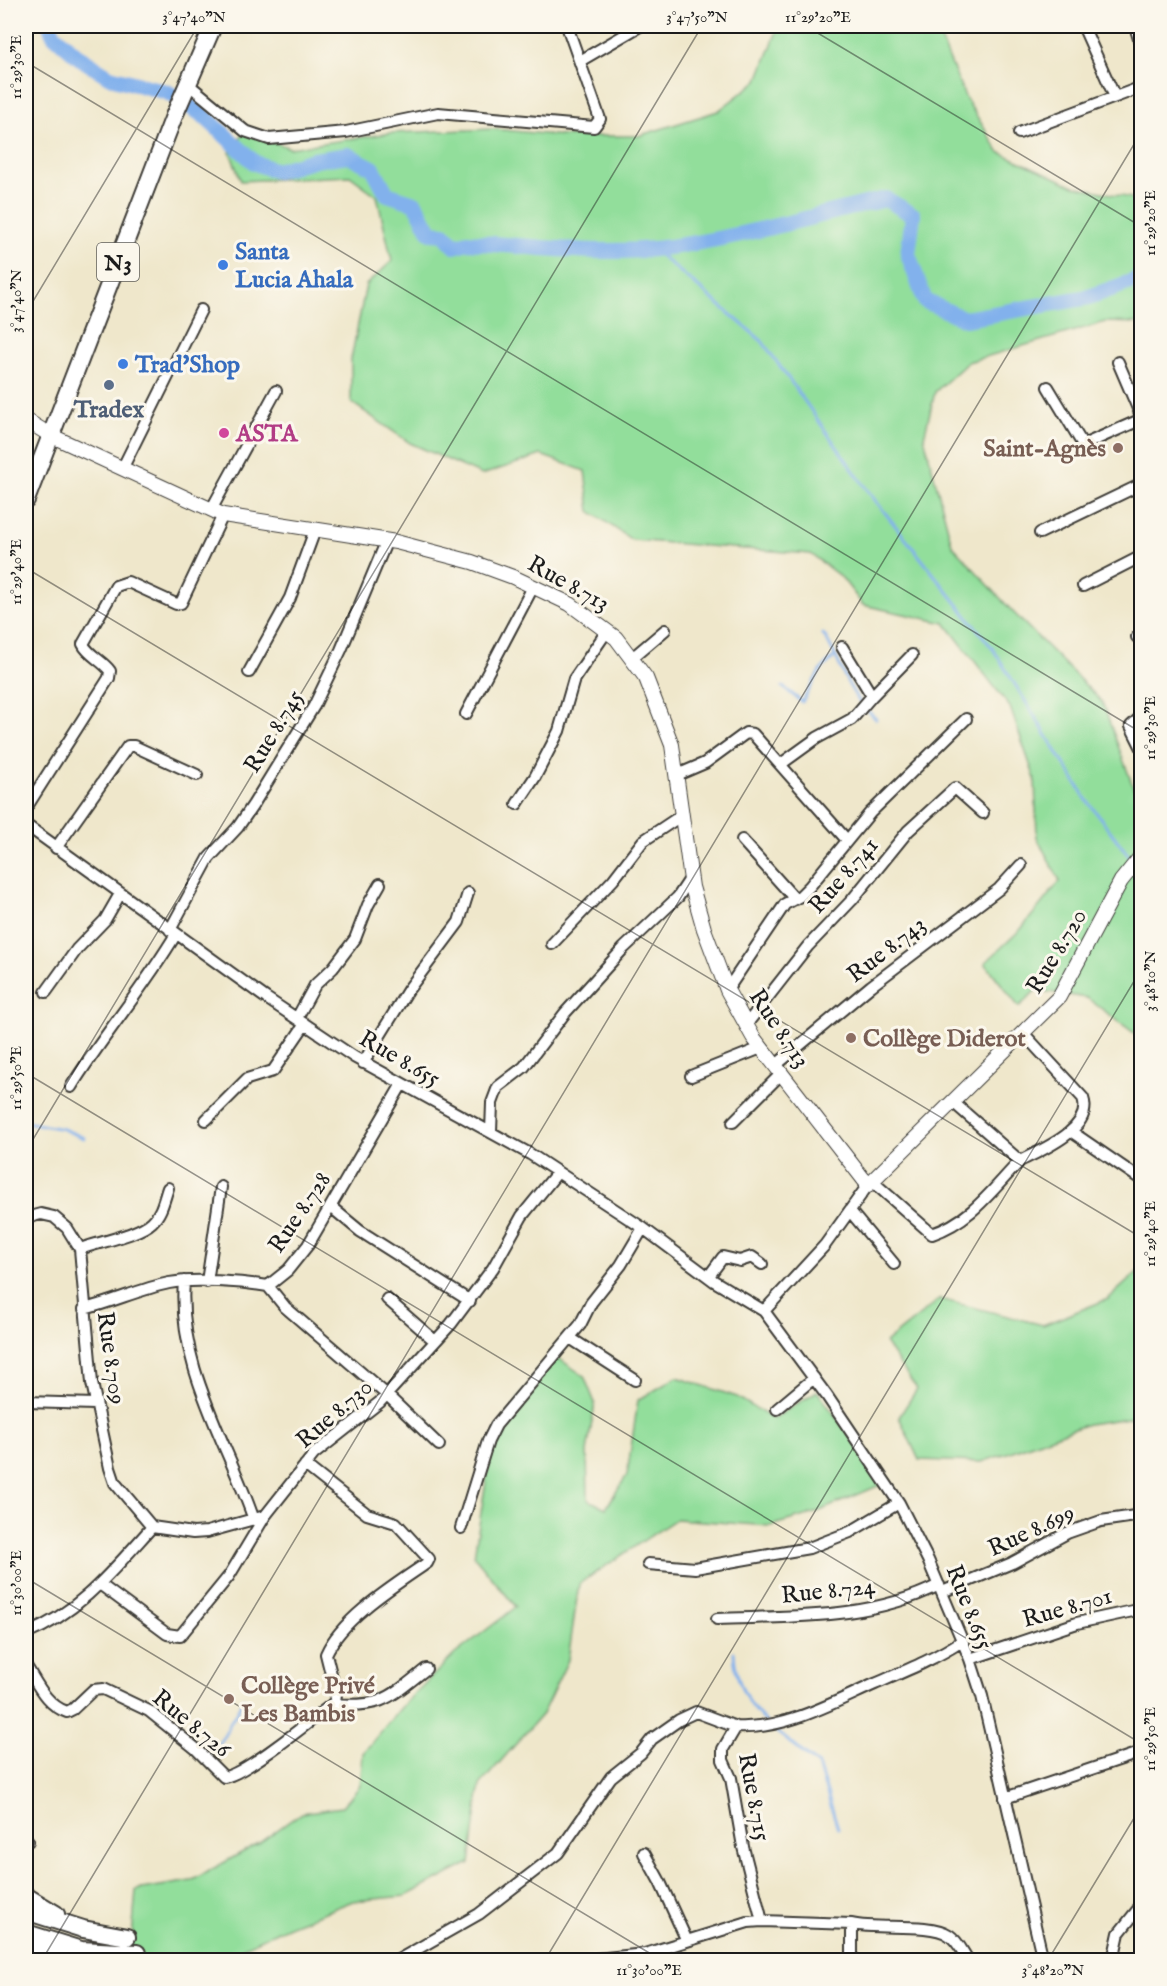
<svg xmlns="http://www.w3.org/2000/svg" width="1167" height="1986" font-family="'IM FELL English',serif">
	<rect width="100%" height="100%" fill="#fbf7ec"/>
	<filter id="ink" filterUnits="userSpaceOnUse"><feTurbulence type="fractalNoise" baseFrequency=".0167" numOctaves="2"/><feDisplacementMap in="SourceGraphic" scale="12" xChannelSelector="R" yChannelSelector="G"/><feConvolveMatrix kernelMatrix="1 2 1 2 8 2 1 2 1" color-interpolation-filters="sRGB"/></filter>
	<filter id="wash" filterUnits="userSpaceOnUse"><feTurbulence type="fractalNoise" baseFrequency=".008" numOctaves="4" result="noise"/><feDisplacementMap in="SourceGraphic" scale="24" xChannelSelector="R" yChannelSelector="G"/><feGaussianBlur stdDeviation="1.35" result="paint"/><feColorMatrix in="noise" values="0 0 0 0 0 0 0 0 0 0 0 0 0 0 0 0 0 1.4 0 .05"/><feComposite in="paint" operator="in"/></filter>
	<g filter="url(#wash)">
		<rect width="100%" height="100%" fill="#efe7cb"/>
		<path fill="#92de9b" stroke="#577d5c" stroke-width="1.5" d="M 779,26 L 919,26 L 937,30 L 966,99 L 999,152 L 1074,186 L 1141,200 L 1141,323 L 1105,322 L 968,362 L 935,392 L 924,437 L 952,545 L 1012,611 L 1102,702 L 1134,789 L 1141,798 L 1141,1038 L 1087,998 L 1036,990 L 1019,1007 L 985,963 L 1021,929 L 1060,881 L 1037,838 L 1035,779 L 1010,707 L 945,623 L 863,605 L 842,578 L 811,554 L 632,540 L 590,511 L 585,471 L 541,455 L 482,475 L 410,443 L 351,402 L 351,359 L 366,285 L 392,261 L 377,196 L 350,176 L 241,181 L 230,152 L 245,131 L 290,148 L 391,133 L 493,129 L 564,136 L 638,136 L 718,111 L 758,80 Z
			M 1141,1269 L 1141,1416 L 1088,1424 L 982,1462 L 919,1460 L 899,1417 L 917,1389 L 885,1343 L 940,1299 L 1043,1325 L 1108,1299 Z
			M 558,1358 L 584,1376 L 595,1403 L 587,1452 L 588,1500 L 606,1508 L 627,1475 L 638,1400 L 677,1377 L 737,1397 L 773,1419 L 817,1391 L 885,1483 L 815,1513 L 770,1526 L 676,1519 L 579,1584 L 568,1660 L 542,1714 L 480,1785 L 470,1863 L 406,1896 L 353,1901 L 289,1926 L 244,1947 L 231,1960 L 130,1960 L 136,1890 L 191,1881 L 259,1843 L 301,1813 L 342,1807 L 360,1786 L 363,1753 L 404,1704 L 455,1654 L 516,1607 L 474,1556 L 491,1450 L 521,1394 Z"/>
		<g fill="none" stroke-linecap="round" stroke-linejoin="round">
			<path stroke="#82b1ec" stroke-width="3" d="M 653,249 L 762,341 L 871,495 L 993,649 L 1086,799 L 1132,860
				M 823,634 C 839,656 843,682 861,703
				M 783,687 L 802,702 L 820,671 L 835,656
				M 865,708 L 876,719
				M 26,1122 L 63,1129 L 84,1138
				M 734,1652 C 735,1680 746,1703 766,1722
				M 228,1727 L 244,1699
				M 771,1727 L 818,1765 L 838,1828
				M 219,1744 L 227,1730"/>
			<path stroke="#82b1ec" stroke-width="16" d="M 50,26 L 54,35 L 80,58 L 110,77 L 167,92 L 203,115 L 255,163 L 277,171 L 314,160 L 348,155 L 373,168 L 387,194 L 415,203 L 431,233 L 444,234 L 455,246 L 467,242 C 526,246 595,255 654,249 C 732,240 809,217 886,199 L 913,215 L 908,254 L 925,301 L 965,319 L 1089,297 L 1142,278"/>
		</g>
	</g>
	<g filter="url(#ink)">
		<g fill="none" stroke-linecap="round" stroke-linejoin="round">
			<g stroke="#3c3a36" stroke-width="14">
				<path id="minor" d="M 1083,26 L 1114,95
					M 1135,26 L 1142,49
					M 580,61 L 640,26
					M 188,84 L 245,131 L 269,139 L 346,132 L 438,113 L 594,127 L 600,119 L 567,26
					M 1019,133 L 1142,87
					M 1118,362 L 1142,418
					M 1048,387 L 1083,445 L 1142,419
					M 122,469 L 201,310
					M 211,510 L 276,391
					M 1040,533 L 1142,484
					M 1083,586 L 1142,556
					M 1137,637 L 1142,634
					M 632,658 L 665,630
					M 249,672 L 290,598 L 315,530
					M 872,696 L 912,655
					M 466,714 L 533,587
					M 1142,716 L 1131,726 L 1142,748
					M 781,764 L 817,738 L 852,719 L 872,696 L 842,647
					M 677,775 L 705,763 L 746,733 L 753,734 L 846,839
					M 517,804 L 535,777 L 559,731 L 574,679 L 607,631
					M 26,808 L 109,678 L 110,671 C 103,661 88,655 83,644 L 116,586 L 128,582 L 176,604 L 181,603 L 223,515
					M 26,825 L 266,998 L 354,1057 L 530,1154 L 643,1228 L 714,1281 L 764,1311 L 827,1396 L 899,1503 L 928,1560 L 970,1659 L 982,1696 L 1043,1960
					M 742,840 L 795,899
					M 56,848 L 128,746 L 134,746 L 197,775
					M 170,930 L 209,858 L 238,827 L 253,805 L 314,706 L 341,650 L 387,540
					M 552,944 L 613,880 L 643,841 L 682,815
					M 727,990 L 785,904 L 800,896 L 810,886 L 870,813 L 966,719
					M 46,992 L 77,949 L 105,920 L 120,894
					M 297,1018 L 315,985 L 333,968 L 355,939 L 368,905 L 380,884
					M 746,1025 L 808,946 L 852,900 L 908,831 L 955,788 L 983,813
					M 363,1063 L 408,990 L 459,922 L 468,893
					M 776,1065 L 871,986 L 999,889 L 1021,865
					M 691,1076 L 761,1048
					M 71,1087 C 104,1034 144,988 176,934
					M 954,1103 L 1020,1161 C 1041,1150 1094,1129 1083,1098 L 1024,1034
					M 206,1120 L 247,1079 L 273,1071 L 305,1024
					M 733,1122 L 782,1073
					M 491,1132 L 492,1103 L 498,1087 L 524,1067 L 565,1013 L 624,948 L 678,897 L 690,879
					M 1072,1132 L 1142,1180
					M 872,1181 L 932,1234 C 971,1221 992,1190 1020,1161
					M 1141,1201 L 1142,1198
					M 331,1207 L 360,1231 L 470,1301
					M 850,1211 L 894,1264
					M 26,1218 L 41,1214 L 54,1217 L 67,1228 L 80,1249 L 92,1383 L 110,1468 L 115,1483 L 152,1527
					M 80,1249 C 99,1242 138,1235 152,1222 C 162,1213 164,1199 168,1188
					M 709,1276 L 723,1257 L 740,1261 L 752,1257 L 762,1264
					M 184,1281 C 177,1367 227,1441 254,1520
					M 207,1282 L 221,1187
					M 268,1286 L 285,1307 L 387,1395 L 439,1445
					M 387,1299 L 435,1341
					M 84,1309 C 113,1302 140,1289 169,1283 C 194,1278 242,1282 268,1286 L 288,1270 L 308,1245 L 402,1084
					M 764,1311 L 825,1245 L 868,1185
					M 570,1338 L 635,1380
					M 26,1402 L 95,1404
					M 777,1409 L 814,1378
					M 461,1528 L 488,1441 L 496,1425 L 580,1325 L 591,1303 L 621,1265 L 643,1228
					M 648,1564 L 695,1568 L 809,1548 L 850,1532 L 899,1503
					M 101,1585 L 167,1634 L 180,1636 L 229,1576 L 265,1516
					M 942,1592 L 1012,1563 L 1067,1533 L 1101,1521 L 1142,1515
					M 717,1619 C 792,1616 870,1620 939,1585
					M 26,1634 C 79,1613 114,1569 152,1527 L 193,1533 L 207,1532 L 265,1516 L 314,1454 L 380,1402 L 451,1324 L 493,1268 L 522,1216 L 557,1173
					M 970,1659 L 1077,1623 L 1142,1609
					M 26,1666 C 37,1683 46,1705 67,1712 L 73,1709 L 93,1690 L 103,1689 L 149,1711 L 195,1748 L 224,1777 C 245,1775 315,1717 335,1702 L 336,1694 L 326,1654 C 342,1618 395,1585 427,1563 L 429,1559 L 396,1523 L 367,1514 L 305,1465
					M 332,1704 C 382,1708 388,1699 426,1669
					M 1005,1798 L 1142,1752
					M 26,1842 L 28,1841
					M 644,1853 L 660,1882 L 687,1941
					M 852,1924 C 877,1930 930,1922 949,1935 C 958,1941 962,1951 968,1960
					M 398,1960 L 479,1914 L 558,1853 L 611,1777 L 641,1753 L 652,1739 L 679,1720 L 696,1712 L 736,1727
					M 586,1960 L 645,1954 L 748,1922 L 762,1921
					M 852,1960 L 852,1924 L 762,1921 L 743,1847 L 731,1778 L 723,1760 L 723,1749 L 736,1727 C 785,1730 832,1703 875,1684 C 905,1671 935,1659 962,1641
					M 1030,1960 L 1042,1957
					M 1113,1960 L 1119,1933 L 1139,1908 L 1142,1885"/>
			</g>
			<g stroke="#3c3a36" stroke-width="16">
				<path id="major" d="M 26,420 L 50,435 L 223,515 L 396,542 L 472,562 L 513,577 L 570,604 L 616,638 L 646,678 L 672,745 L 692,887 L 704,929 L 727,990 L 753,1037 L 868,1185 L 1059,997 L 1121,881 L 1142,855"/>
			</g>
			<g stroke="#3c3a36" stroke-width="20">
				<path id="highway" d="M 26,500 L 174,116 L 213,26
					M 26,1896 L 56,1914
					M 26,1911 L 83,1929 L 127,1937
					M 26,1933 L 81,1950 L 137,1953
					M 26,1946 L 71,1959"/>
			</g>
			<use href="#minor" stroke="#fff" stroke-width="10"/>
			<use href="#major" stroke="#fff" stroke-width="14"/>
			<use href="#highway" stroke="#fff" stroke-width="16"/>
		</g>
	</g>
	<path fill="none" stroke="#1c1c1c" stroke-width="1.5" stroke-opacity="0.45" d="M 806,26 L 1142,227M 26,62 L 1142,733M 26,313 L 198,26M 26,568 L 1142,1238M 26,1073 L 1142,1744M 26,1151 L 702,26M 26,1578 L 661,1960M 42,1960 L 1142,131M 545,1960 L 1142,968M 1048,1960 L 1142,1805"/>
	<g fill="#3f7fe0" stroke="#fbf7ec" stroke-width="2">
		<circle cx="223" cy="265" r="6"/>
		<circle cx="123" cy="364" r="6"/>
	</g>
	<circle fill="#5c6f8a" stroke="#fbf7ec" stroke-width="2" cx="109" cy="385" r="6"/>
	<circle fill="#d1479c" stroke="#fbf7ec" stroke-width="2" cx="224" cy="433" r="6"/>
	<g fill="#8d6e63" stroke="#fbf7ec" stroke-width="2">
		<circle cx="1118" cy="448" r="6"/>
		<circle cx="851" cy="1038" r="6"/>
		<circle cx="229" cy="1699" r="6"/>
	</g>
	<g text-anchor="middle" stroke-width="6" stroke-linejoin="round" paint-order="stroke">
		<rect fill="#fbf7ec" stroke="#5f5e5a" stroke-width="1.5" x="97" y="243" width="42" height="38" rx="4.5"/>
		<g font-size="22" font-weight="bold" fill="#1c1c1c">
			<text x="118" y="270">N3</text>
		</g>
		<g font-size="24" font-weight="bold" fill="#366cbe" stroke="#fbf7ec" text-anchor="start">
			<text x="235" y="259">Santa<tspan x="235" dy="28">Lucia Ahala</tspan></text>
			<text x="135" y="372">Trad'Shop</text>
		</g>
		<g font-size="24" font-weight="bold" fill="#4e5e75" stroke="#fbf7ec">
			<text x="109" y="417">Tradex</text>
		</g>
		<g font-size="24" font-weight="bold" fill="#b23c85" stroke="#fbf7ec" text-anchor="start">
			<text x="236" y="441">ASTA</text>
		</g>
		<g font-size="24" font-weight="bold" fill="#785e54" stroke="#fbf7ec" text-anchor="start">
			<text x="1106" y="456" text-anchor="end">Saint-Agnès</text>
			<text x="863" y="1046">Collège Diderot</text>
			<text x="241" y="1693">Collège Privé<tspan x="241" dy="28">Les Bambis</tspan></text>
		</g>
		<g font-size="24" fill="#1c1c1c" stroke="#fbf7ec">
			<text transform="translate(569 583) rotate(29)" y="8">Rue 8.713</text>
			<text transform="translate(273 731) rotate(-59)" y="8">Rue 8.745</text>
			<text transform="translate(843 875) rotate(-49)" y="8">Rue 8.741</text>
			<text transform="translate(886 949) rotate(-38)" y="8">Rue 8.743</text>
			<text transform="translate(1056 951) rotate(-59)" y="8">Rue 8.720</text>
			<text transform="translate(780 1028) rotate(56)" y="8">Rue 8.713</text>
			<text transform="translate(400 1058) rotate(30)" y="8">Rue 8.655</text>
			<text transform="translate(299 1212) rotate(-56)" y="8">Rue 8.728</text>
			<text transform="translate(112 1358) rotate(82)" y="8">Rue 8.709</text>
			<text transform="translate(334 1413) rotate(-41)" y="8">Rue 8.730</text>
			<text transform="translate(1031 1530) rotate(-25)" y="8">Rue 8.699</text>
			<text transform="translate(828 1590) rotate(-6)" y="8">Rue 8.724</text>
			<text transform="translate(970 1607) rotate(68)" y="8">Rue 8.655</text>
			<text transform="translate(1067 1607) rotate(-16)" y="8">Rue 8.701</text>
			<text transform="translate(192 1723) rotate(39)" y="8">Rue 8.726</text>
			<text transform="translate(755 1797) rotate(79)" y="8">Rue 8.715</text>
		</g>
	</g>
	<rect width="1167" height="1986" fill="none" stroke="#fbf7ec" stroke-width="66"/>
	<rect x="33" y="33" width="1101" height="1920" fill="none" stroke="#1c1c1c" stroke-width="2"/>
	<g font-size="15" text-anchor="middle" fill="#1c1c1c">
		<text x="194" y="22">3°47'40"N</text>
		<text x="697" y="22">3°47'50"N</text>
		<text x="818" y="22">11°29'20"E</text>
		<text transform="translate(16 67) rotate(-90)" y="5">11°29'30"E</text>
		<text transform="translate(1150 223) rotate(-90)" y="5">11°29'20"E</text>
		<text transform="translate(16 301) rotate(-90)" y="5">3°47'40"N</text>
		<text transform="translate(16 572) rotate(-90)" y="5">11°29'40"E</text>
		<text transform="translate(1150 728) rotate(-90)" y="5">11°29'30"E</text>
		<text transform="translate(1150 981) rotate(-90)" y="5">3°48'10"N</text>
		<text transform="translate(16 1078) rotate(-90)" y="5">11°29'50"E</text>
		<text transform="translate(1150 1234) rotate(-90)" y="5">11°29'40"E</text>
		<text transform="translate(16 1583) rotate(-90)" y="5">11°30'00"E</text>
		<text transform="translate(1150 1739) rotate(-90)" y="5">11°29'50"E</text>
		<text x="649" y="1975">11°30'00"E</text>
		<text x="1053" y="1975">3°48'20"N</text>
	</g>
</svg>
